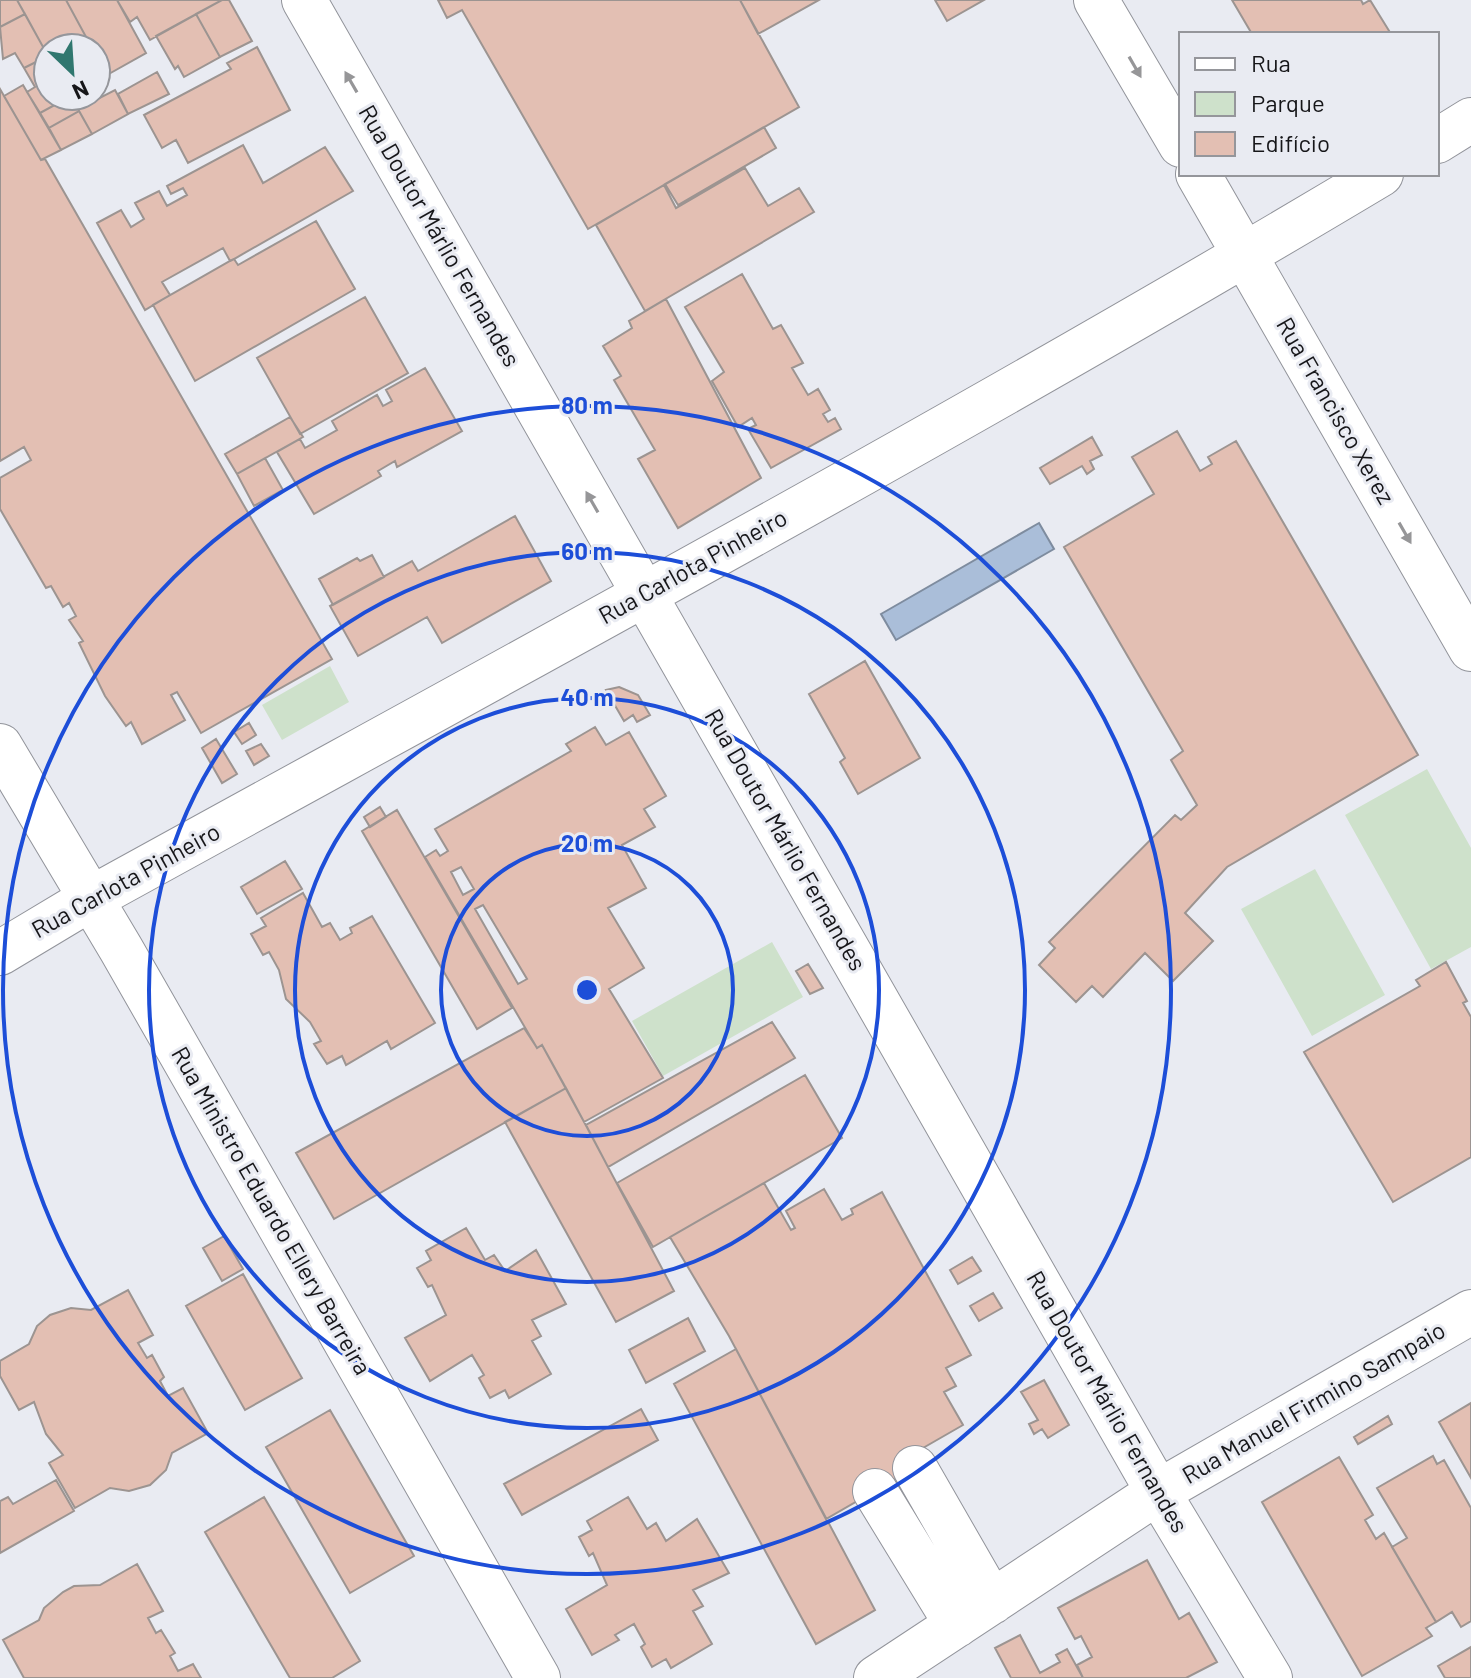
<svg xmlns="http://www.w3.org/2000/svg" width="1471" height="1678" font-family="Barlow,sans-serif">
	<rect width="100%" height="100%" fill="#e9ebf2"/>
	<path fill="#cee1cb" d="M 330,666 L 349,702 L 282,740 L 262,705 Z
		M 1427,769 L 1471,848 L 1471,947 L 1431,969 L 1345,815 Z
		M 1315,869 L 1385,995 L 1312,1036 L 1241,909 Z
		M 772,942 L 803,997 L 663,1076 L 632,1021 Z"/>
	<path fill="#aabed9" stroke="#7e8c9f" stroke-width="2" d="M 1039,523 L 1054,549 L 896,640 L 881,614 Z"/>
	<path fill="#e3bfb3" stroke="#9c9491" stroke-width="2" fill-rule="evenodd" d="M 0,0 L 17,0 L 25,14 L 0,27 Z
		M 17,0 L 66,0 L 92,48 L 48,48 L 48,56 Z
		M 66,0 L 117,0 L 146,53 L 107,75 L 96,56 L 96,48 L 92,48 Z
		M 117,0 L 222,0 L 150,40 L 137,17 L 130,22 Z
		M 229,0 L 252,41 L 220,57 L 196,14 L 222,0 Z
		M 438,0 L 740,0 L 799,107 L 588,229 L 462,10 L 447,18 Z
		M 740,0 L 819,0 L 758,34 Z
		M 935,0 L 984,0 L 947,21 Z
		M 1232,0 L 1361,0 L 1363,4 L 1370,0 L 1391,34 L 1252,34 Z
		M 25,14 L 48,56 L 24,68 L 15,53 L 3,59 L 0,27 Z
		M 196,14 L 220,57 L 184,77 L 178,66 L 175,69 L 156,36 Z
		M 257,47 L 290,110 L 188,163 L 176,140 L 162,148 L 144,115 L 231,69 L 227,63 Z
		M 48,56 L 48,96 L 70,96 L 40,113 L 27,92 L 35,87 L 24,68 Z
		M 96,56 L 105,71 L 96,77 Z
		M 157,72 L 169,94 L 128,114 L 118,94 Z
		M 23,85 L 61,150 L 41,160 L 4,96 Z
		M 0,89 L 41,160 L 45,159 L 332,659 L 201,733 L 177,692 L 171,695 L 185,720 L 142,744 L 131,722 L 126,726 L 105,696 L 79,643 L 83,641 L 69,620 L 76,616 L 69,603 L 63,607 L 51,586 L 46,588 L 0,509 L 0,478 L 31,460 L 24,447 L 0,461 Z
		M 115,90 L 128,114 L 92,134 L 78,109 Z
		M 71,96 L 79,111 L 49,128 L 40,113 Z
		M 79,111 L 92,134 L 61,150 L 49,128 Z
		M 764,127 L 776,148 L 678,205 L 665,184 Z
		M 243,145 L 263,183 L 325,147 L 353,191 L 234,259 L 230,261 L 223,248 L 162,282 L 170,295 L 145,310 L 97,223 L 121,210 L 131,227 L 144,219 L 135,203 L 159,191 L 167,206 L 187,195 L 183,188 L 171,194 L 167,186 Z
		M 745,168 L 768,206 L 799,188 L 814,212 L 645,311 L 596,225 L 664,185 L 676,208 Z
		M 316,221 L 355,289 L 195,381 L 153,305 L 230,261 L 234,259 L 238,265 Z
		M 742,274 L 773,329 L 781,325 L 803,363 L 792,368 L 808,395 L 818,389 L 830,410 L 823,414 L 828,422 L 835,418 L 841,429 L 771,468 L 748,429 L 756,425 L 752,418 L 738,427 L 712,381 L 724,372 L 685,307 Z
		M 365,297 L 408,373 L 300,434 L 257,358 Z
		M 666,299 L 761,478 L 678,528 L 638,459 L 655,450 L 614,380 L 621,376 L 603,346 L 632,328 L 629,321 Z
		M 425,368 L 462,431 L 397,467 L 395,461 L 378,471 L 381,476 L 314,514 L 277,452 L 300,439 L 305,448 L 337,430 L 332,421 L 377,395 L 383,406 L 392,401 L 386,390 Z
		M 290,417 L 303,437 L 237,474 L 225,454 Z
		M 1177,431 L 1200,471 L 1212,464 L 1208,457 L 1236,441 L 1418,755 L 1227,867 L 1185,913 L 1213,941 L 1173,981 L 1145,953 L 1103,997 L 1092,986 L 1076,1002 L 1039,965 L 1055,948 L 1049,942 L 1175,815 L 1181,820 L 1197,805 L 1171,760 L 1183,751 L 1064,547 L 1154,494 L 1132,457 Z
		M 1092,437 L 1102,455 L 1090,461 L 1094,469 L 1087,474 L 1082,466 L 1050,484 L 1040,468 Z
		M 265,458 L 283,490 L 254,506 L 237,474 Z
		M 515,516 L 551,581 L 442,643 L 427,617 L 358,656 L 330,606 L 412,561 L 418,571 Z
		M 372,555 L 384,577 L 333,605 L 319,579 L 357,558 L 360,561 Z
		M 865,661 L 920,758 L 858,794 L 840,762 L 845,758 L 809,694 Z
		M 619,687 L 638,695 L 650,715 L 637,722 L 633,715 L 624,721 L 606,690 Z
		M 249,723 L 256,735 L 242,744 L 234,732 Z
		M 595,727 L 606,745 L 629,732 L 666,796 L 644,809 L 655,827 L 622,845 L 646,888 L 608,908 L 644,968 L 609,989 L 663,1078 L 584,1122 L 542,1045 L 537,1048 L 425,857 L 436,850 L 440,856 L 448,851 L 435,829 L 571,751 L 566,744 ZM 461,867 L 474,889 L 463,895 L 451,872 ZM 483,905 L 527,979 L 518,984 L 475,909 Z
		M 216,739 L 237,774 L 222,783 L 202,748 Z
		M 261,744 L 269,756 L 254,765 L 246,751 Z
		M 380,807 L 386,817 L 370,827 L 364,817 Z
		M 397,810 L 512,1008 L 477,1029 L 362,831 Z
		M 285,861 L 302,889 L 257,914 L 241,887 Z
		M 303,893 L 322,927 L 330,923 L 340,940 L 352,933 L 350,928 L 372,916 L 435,1023 L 391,1049 L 387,1041 L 346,1065 L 342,1056 L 327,1064 L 314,1044 L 321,1041 L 310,1022 L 286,999 L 279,970 L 269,952 L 263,955 L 251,934 L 266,926 L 261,918 Z
		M 1446,962 L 1467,1001 L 1463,1003 L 1471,1017 L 1471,1157 L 1393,1202 L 1304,1052 L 1420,986 L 1416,980 Z
		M 808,964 L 823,988 L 810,994 L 796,971 Z
		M 772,1022 L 795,1058 L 608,1167 L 586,1125 Z
		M 524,1028 L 537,1048 L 542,1045 L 566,1088 L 334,1219 L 296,1153 Z
		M 805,1075 L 842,1138 L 653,1247 L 617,1183 Z
		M 566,1088 L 674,1291 L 616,1322 L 505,1122 Z
		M 764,1183 L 791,1230 L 795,1228 L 786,1211 L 824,1189 L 842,1220 L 853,1214 L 851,1209 L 882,1192 L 971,1355 L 946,1368 L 956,1386 L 944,1392 L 963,1425 L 923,1448 L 930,1459 L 826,1519 L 729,1336 L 670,1237 Z
		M 466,1228 L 485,1260 L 494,1255 L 505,1271 L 536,1250 L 566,1304 L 532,1320 L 541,1336 L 532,1341 L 551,1374 L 509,1398 L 505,1390 L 490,1398 L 479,1378 L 484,1375 L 472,1355 L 430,1381 L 405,1338 L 446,1315 L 432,1285 L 428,1287 L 417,1268 L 431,1260 L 426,1251 Z
		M 224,1236 L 243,1269 L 222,1281 L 203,1248 Z
		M 972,1257 L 981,1271 L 958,1284 L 950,1270 Z
		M 243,1274 L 302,1378 L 245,1410 L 186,1306 Z
		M 128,1290 L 153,1335 L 138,1343 L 147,1358 L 152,1355 L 164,1377 L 160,1381 L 168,1396 L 183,1388 L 208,1433 L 172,1453 L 166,1470 L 150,1485 L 129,1491 L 110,1488 L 75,1508 L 49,1463 L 63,1455 L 46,1434 L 34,1402 L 19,1410 L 0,1376 L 0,1361 L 29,1344 L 37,1326 L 50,1315 L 71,1308 L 91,1310 Z
		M 993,1293 L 1002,1308 L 979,1321 L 970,1306 Z
		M 688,1318 L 705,1351 L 646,1383 L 629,1350 Z
		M 736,1349 L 875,1610 L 816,1644 L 674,1384 Z
		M 1044,1380 L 1069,1425 L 1048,1438 L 1042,1429 L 1034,1434 L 1029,1424 L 1038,1420 L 1021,1392 Z
		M 1471,1403 L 1471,1478 L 1439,1422 Z
		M 641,1409 L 658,1440 L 522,1515 L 504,1484 Z
		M 330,1410 L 414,1556 L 350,1593 L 266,1447 Z
		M 1388,1416 L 1392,1424 L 1358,1444 L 1354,1437 Z
		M 1433,1456 L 1437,1464 L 1444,1460 L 1471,1508 L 1471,1621 L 1461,1627 L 1452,1612 L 1436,1622 L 1392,1547 L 1407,1538 L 1377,1488 Z
		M 1339,1457 L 1373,1515 L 1365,1520 L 1376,1539 L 1384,1533 L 1436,1622 L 1426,1628 L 1432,1636 L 1362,1676 L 1262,1502 Z
		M 56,1480 L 74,1511 L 0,1553 L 0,1501 L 8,1497 L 13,1504 Z
		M 264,1497 L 360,1661 L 332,1678 L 290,1678 L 205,1532 Z
		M 628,1497 L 647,1529 L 656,1523 L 666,1541 L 697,1519 L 729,1573 L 693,1590 L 703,1606 L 693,1611 L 712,1644 L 671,1668 L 666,1659 L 652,1667 L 641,1647 L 645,1644 L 634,1624 L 615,1635 L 619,1640 L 592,1655 L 566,1609 L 607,1585 L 593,1553 L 589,1556 L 579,1537 L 592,1530 L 587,1521 Z
		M 1147,1560 L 1179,1619 L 1189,1613 L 1217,1662 L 1186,1678 L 1083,1678 L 1077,1665 L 1092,1657 L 1081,1636 L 1075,1639 L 1058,1608 Z
		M 137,1564 L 163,1611 L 148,1618 L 156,1633 L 161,1630 L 175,1653 L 170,1656 L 178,1671 L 193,1664 L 201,1678 L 24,1678 L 3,1640 L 39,1620 L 44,1608 L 63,1592 L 74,1586 L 100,1585 Z
		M 1020,1635 L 1040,1673 L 1060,1662 L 1056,1655 L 1067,1649 L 1083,1678 L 1011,1678 L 995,1648 Z
		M 1471,1647 L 1471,1678 L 1445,1678 L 1438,1666 Z"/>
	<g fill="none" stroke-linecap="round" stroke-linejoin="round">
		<g stroke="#92949b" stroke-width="46">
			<path id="minor" d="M 304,0 L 1158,1492 L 1270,1678
				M 1096,0 L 1181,145
				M 1437,141 L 1471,120
				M 1198,174 L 1471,649
				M 0,746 L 121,949 L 538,1678
				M 0,953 L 90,899 C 522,661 958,427 1381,174
				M 915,1468 L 992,1602
				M 875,1491 L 957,1625
				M 876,1678 L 1158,1492 L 1471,1312"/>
		</g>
		<use href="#minor" stroke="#fff" stroke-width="44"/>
	</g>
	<defs><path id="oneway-solid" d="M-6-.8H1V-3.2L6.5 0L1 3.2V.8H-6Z" transform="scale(2)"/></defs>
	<g fill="#969698">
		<use href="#oneway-solid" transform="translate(1135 67) rotate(60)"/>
		<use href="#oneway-solid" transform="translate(351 82) rotate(-120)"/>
		<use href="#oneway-solid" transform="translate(592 502) rotate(-120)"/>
		<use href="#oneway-solid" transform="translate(1405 533) rotate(60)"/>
	</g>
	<g fill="none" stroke="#1d4ed8" stroke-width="4">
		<circle cx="587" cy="990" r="146"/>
		<circle cx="587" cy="990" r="292"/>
		<circle cx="587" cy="990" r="438"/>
		<circle cx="587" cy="990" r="584"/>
	</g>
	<g text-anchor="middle" stroke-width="6" stroke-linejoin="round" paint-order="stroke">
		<g font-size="24" fill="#161619" stroke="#e9ebf2">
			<text transform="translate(439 236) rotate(60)" y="8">Rua Doutor Márlio Fernandes</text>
			<text transform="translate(1335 411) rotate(60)" y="8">Rua Francisco Xerez</text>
			<text transform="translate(693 567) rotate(-29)" y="8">Rua Carlota Pinheiro</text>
			<text transform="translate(785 840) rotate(60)" y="8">Rua Doutor Márlio Fernandes</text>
			<text transform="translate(126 881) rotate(-29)" y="8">Rua Carlota Pinheiro</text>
			<text transform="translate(271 1211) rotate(60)" y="8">Rua Ministro Eduardo Ellery Barreira</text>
			<text transform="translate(1107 1402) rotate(60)" y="8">Rua Doutor Márlio Fernandes</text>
			<text transform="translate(1314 1403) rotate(-30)" y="8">Rua Manuel Firmino Sampaio</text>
		</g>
	</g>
	<circle cx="587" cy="990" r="12" fill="#1d4ed8" stroke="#e9ebf2" stroke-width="4"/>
	<g font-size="24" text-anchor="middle" font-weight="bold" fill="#1d4ed8" stroke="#e9ebf2" stroke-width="6" stroke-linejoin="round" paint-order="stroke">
		<text x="587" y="414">80 m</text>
		<text x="587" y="560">60 m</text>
		<text x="587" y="706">40 m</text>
		<text x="587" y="852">20 m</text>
	</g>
	<rect x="1179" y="32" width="260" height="144" fill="#e9ebf2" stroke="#95969b" stroke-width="2"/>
	<rect x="1195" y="58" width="40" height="12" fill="#ffffff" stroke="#95969b" stroke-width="2"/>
	<text x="1251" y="72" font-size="24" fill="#161619">Rua</text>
	<rect x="1195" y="92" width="40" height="24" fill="#cee1cb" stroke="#95969b" stroke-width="2"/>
	<text x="1251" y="112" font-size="24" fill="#161619">Parque</text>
	<rect x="1195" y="132" width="40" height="24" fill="#e3bfb3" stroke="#95969b" stroke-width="2"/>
	<text x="1251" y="152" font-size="24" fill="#161619">Edifício</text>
	<g transform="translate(72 72) rotate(155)"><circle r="38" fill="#e9ebf2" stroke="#95969b" stroke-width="2"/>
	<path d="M0-6L14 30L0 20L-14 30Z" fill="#30776f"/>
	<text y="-12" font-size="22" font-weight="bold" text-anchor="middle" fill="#161619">N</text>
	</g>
</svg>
